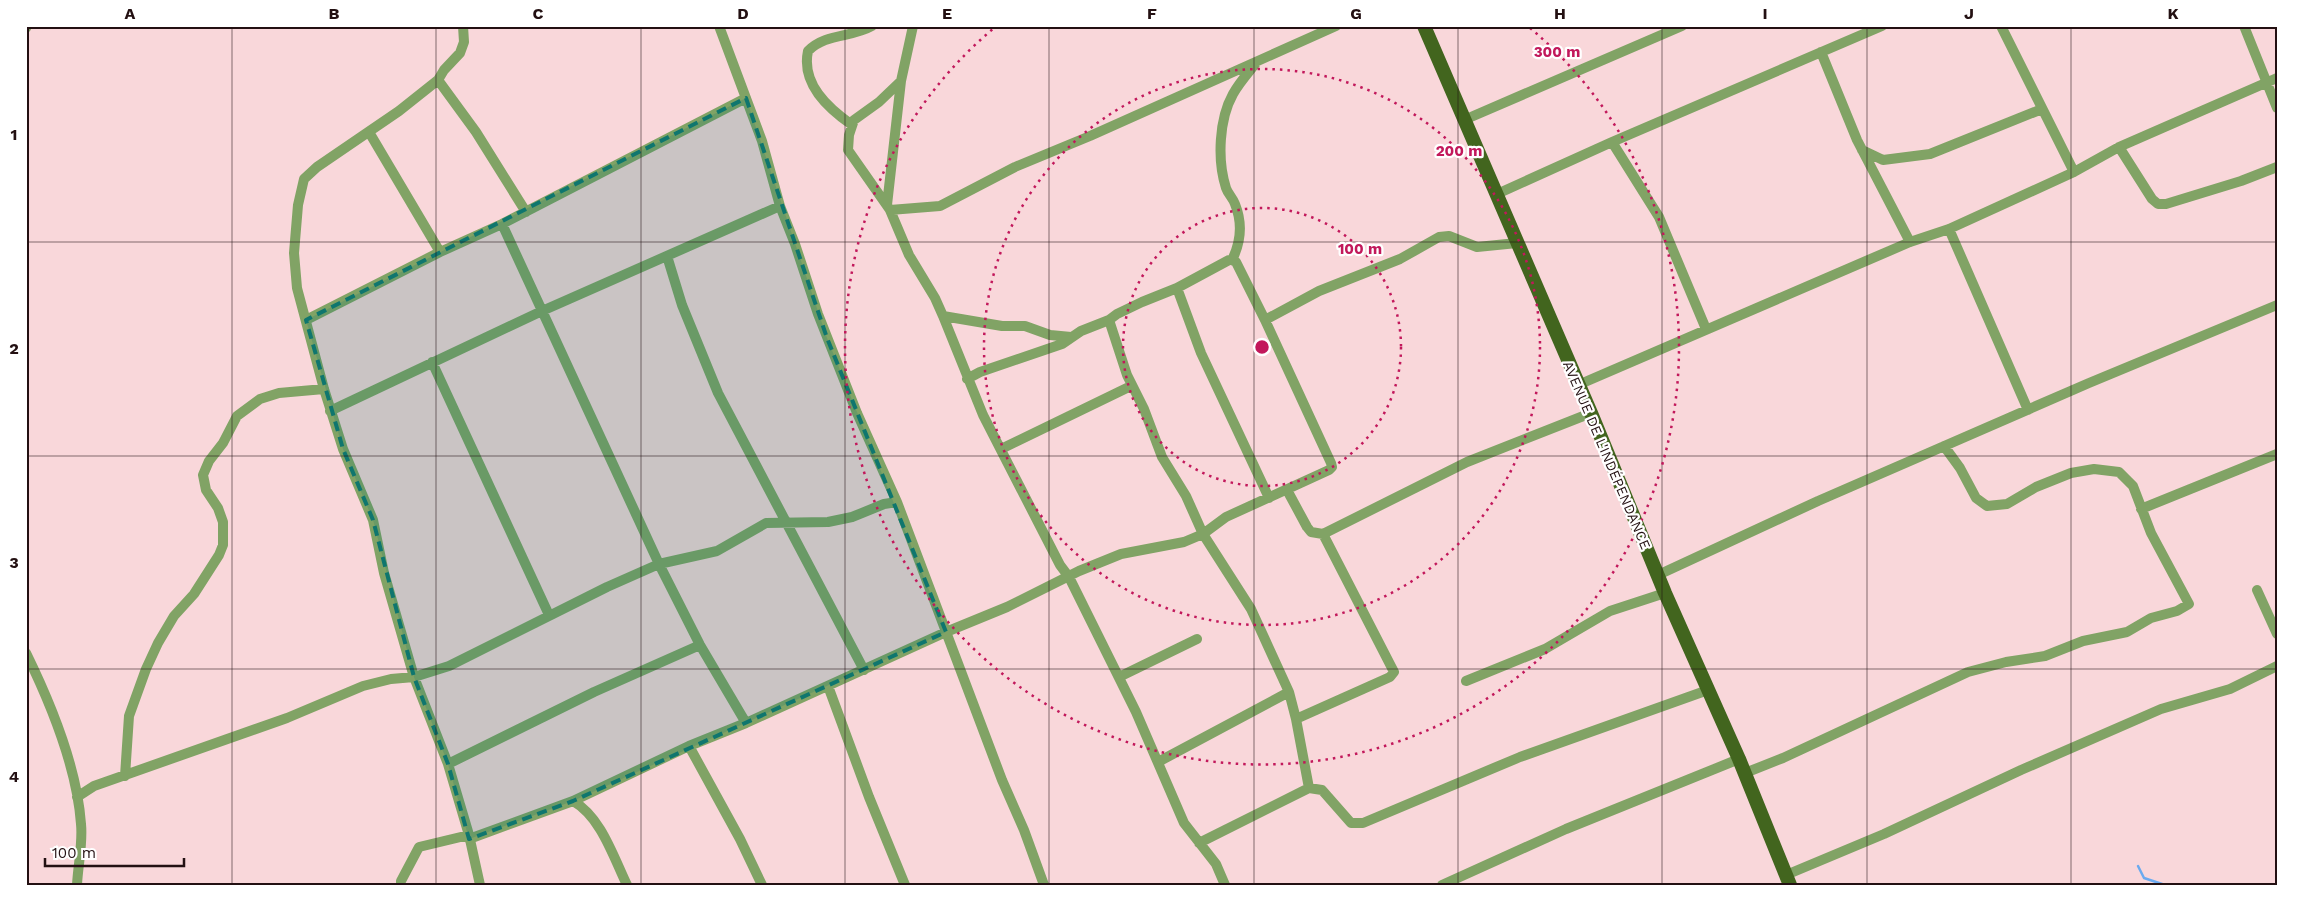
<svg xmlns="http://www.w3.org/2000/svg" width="2303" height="911" font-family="'Work Sans',sans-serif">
	<rect width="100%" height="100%" fill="#f9d7da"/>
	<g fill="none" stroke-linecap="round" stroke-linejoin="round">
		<path stroke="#6baaef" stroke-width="2.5" d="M 2138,866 L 2144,878 L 2165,885"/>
		<path stroke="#81a365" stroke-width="10" d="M 463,26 L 464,42 L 460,53 L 444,70 L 438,80 L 399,111 L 317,167 L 304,179 L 298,205 L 294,253 L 297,288 L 324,389 L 343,449 L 373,520 L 384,573 L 414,677 L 448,764 L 469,835 L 480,885
			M 719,26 L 762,141 L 780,206 L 795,244 L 818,314 L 857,413 L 897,502 L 1002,780 L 1024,830 L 1044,885
			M 2001,26 L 2074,172
			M 2244,26 L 2277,108
			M 26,28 L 27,26
			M 1821,52 L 1857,140 L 1910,242
			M 438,80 L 476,132 L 526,212
			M 901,81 L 879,102 L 854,120 L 849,135 L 848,150 L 890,210 L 909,255 L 935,298 L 943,316 L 1002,326 L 1025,326 L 1050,335 L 1071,337
			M 1464,120 L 1682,26
			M 852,125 C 828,108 801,84 808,51 C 826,33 851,38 872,26
			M 369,132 L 440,252
			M 1612,142 L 1659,217 L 1706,329
			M 2119,147 L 2152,199 L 2158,204 L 2166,204 L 2241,181 L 2277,167
			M 1862,150 L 1883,160 L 1930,154 L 2042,109
			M 1497,194 L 1612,142 L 1882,26
			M 887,205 L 901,81 L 913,26
			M 890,210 L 940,206 L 1015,167 L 1090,136 L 1336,26
			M 502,224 L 659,564 L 700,645 L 746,723
			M 1949,229 L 2028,410
			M 667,256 L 682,305 L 718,393 L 864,670
			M 1232,260 L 1236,262 L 1265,320 L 1331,463 L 1332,467 L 1329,470 L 1226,517 L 1203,534 L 1251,609 L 1289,692 L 1296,719 L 1309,788
			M 1232,260 C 1241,242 1243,224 1235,204 C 1233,198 1228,194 1226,188 C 1217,160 1219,119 1233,94 C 1239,83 1248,73 1256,63
			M 1177,288 L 1201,353 L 1269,498
			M 943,316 L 983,415 L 1060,565 L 1069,577 L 1136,712 L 1184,823 L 1216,864 L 1225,885
			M 306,320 L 440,252 L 502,224 L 746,98
			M 1265,320 L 1319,291 L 1400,259 L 1439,237 L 1449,236 L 1477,247 L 1517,243
			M 432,362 L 549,615
			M 967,379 L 980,372 L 1062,344 L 1081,331 L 1109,320 L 1117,314 L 1142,302 L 1177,288 L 1229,260 L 1232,260
			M 1578,385 L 1910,242 L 1949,229 L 2074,172 L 2119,147 L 2277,78
			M 330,411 L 542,311 L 780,206
			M 1001,449 L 1131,386
			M 1287,490 L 1307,527 L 1311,532 L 1323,534 L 1467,462 L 1591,413
			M 2141,509 L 2277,454
			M 1658,575 L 1818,501 L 2089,383 L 2277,305
			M 2257,590 L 2277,634
			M 26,653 C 51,704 77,767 81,824 C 83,843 78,865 77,885
			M 1119,677 L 1197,639
			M 1466,681 L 1545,649 L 1610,611 L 1665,593
			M 828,686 L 869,797 L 905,885
			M 1296,719 L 1390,677 L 1394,672 L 1323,534
			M 689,746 L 740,839 L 762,885
			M 1158,762 L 1289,692
			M 448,764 L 594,692 L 700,645
			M 1745,773 L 1783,758 L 1968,672 L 2006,662 L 2045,656 L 2083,641 L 2127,632 L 2151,618 L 2177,611 L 2189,604 L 2151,533 L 2133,486 L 2119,472 L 2094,469 L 2071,473 L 2036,487 L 2007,504 L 1987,506 L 1976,498 L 1960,468 L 1944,446
			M 125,776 L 129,716 L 146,669 L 158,643 L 174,616 L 194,594 L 219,555 L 223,545 L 223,522 L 218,508 L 206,490 L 203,475 L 209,461 L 223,443 L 237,416 L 260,399 L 279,393 L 324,389
			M 77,797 L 94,786 L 287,718 L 363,686 L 391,679 L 414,677 L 449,666 L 607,587 L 659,564 L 717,551 L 766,523 L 828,522 L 852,517 L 884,504 L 897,502
			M 573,801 C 601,817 613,856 627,885
			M 469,839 L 573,801 L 689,746 L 746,723 L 946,632 L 1007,607 L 1079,571 L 1121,554 L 1184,542 L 1203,534 L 1186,496 L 1162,457 L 1144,409 L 1127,375 L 1109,320
			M 1199,843 L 1309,788 L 1322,790 L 1351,823 L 1363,823 L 1520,757 L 1708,690
			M 1786,875 L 1884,834 L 2021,770 L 2161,709 L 2230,689 L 2277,666
			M 401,885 L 401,881 L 419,847 L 469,835
			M 1442,885 L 1566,829 L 1739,759"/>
		<path stroke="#42651e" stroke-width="14" d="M 1424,26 L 1591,413 L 1665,593 L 1739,759 L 1790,885"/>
	</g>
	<path fill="#0f766e" fill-opacity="0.2" stroke="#0f766e" stroke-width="4" stroke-dasharray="10 6" stroke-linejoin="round" d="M 746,98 L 827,338 L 946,632 L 573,801 L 469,839 L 448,764 L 414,677 L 373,520 L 343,449 L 306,320 Z"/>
	<path fill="none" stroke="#231012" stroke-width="1" stroke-opacity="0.55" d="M 232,26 L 232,885M 436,26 L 436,885M 641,26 L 641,885M 845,26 L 845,885M 1049,26 L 1049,885M 1254,26 L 1254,885M 1458,26 L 1458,885M 1662,26 L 1662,885M 1867,26 L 1867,885M 2071,26 L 2071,885M 26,242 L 2277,242M 26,456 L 2277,456M 26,669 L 2277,669"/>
	<g fill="none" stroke="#c2185b" stroke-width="2.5" stroke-dasharray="2.5 5">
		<circle cx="1262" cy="347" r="139"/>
		<circle cx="1262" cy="347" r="278"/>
		<path d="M1530 28A417 417 0 1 1 994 28"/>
	</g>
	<g text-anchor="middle" stroke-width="4.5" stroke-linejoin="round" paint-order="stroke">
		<g font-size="14" fill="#231012" stroke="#fff">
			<text transform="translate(1607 455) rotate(67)" y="5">AVENUE DE L'INDÉPENDANCE</text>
		</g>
	</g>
	<circle cx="1262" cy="347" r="8" fill="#c2185b" stroke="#fff" stroke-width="2.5"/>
	<g font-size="15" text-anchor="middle" font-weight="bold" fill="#c2185b" stroke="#fff" stroke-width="4.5" stroke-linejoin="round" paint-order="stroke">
		<text x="1557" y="57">300 m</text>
		<text x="1459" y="156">200 m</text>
		<text x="1360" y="254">100 m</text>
	</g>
	<rect width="2303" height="911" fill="none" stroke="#ffffff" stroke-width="55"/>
	<path d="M45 858v8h139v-8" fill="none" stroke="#231012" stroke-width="2.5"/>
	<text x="52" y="858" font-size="15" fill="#231012" stroke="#ffffff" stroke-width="4" paint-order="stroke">100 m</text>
	<rect x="28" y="28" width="2248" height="856" fill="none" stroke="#231012" stroke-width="2"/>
	<g font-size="16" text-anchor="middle" font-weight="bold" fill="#231012">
		<text x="130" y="19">A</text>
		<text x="334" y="19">B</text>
		<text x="538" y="19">C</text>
		<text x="743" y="19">D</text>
		<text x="947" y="19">E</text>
		<text x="1152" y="19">F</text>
		<text x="1356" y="19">G</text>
		<text x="1560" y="19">H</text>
		<text x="1765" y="19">I</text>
		<text x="1969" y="19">J</text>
		<text x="2173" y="19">K</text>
		<text x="14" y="140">1</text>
		<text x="14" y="354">2</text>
		<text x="14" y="568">3</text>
		<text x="14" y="782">4</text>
	</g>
</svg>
